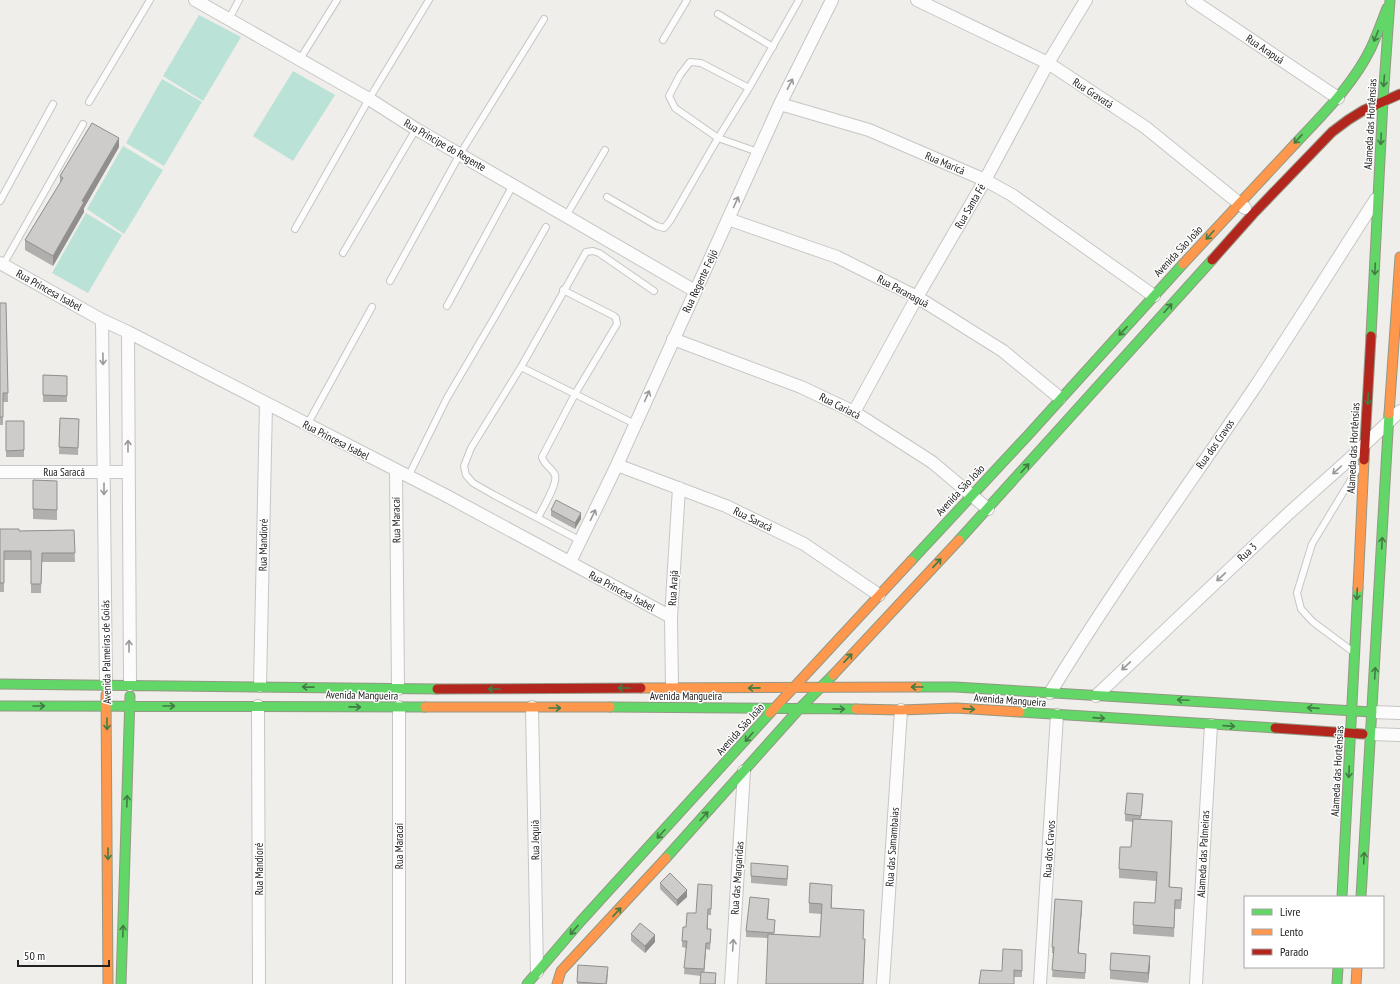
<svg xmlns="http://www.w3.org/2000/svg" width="1400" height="984" font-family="'PT Sans Narrow',sans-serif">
	<rect width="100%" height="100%" fill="#efeeeb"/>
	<path fill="#bae2d7" d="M 199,15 L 241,37 L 203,101 L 163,76 Z
		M 293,71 L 335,95 L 293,161 L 253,136 Z
		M 162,79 L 202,102 L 164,166 L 126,143 Z
		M 123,146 L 163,170 L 124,234 L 87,209 Z
		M 86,213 L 122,235 L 88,293 L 52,273 Z"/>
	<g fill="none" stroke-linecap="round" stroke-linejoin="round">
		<g stroke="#c6c6c4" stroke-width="8">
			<path id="lane" d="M 718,14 L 773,47
				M 229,19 L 239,0
				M 663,40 L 687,0
				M 300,59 L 337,0
				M 749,88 L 701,63 L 690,62 L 680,75 L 669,96 L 675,108 L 718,138 L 749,88 L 799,0
				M 89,102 L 150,0
				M 607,197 L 657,226 L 664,228 L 670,221 L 718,138 L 758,152
				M 0,201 L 53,104
				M 566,216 L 605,150
				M 295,229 L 369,99 L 429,0
				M 343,253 L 416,129
				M 3,265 L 83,124
				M 390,281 L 460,154 L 544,19
				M 447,306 L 513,185
				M 521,367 L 635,424
				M 307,425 L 372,307
				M 408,477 L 447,398 L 497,313 L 546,227
				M 538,518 C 542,509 558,484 555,475 C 552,468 544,465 542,457 L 575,394 L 617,324 L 616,318 L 614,316 L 563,290
				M 581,541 L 494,495 L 473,483 L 466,475 L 464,466 L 471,448 L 521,367 L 586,252 L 593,251 L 599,253 L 654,291
				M 1352,651 L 1313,622 L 1301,609 L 1297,593 L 1312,544 L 1358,468"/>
		</g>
		<g stroke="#c6c6c4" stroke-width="14">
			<path id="street" d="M 195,0 L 369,99 L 416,129 L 695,291
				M 917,0 L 1048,63 L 1145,127 L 1245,208
				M 1192,0 L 1338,98
				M 780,104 L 869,130 L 985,180 L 1012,195 L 1154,296
				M 728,219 L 837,257 L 917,297 L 1003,351 L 1060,398
				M 0,263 L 102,320 L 128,332 L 445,495 L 671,617
				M 102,320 L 106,685
				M 128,332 L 130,685
				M 673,339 L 801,387 L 854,412 L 932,462 L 988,509
				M 854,412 L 917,297 L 985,180 L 1048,63 L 1086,0
				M 617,465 L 726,506 L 804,544 L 879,595
				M 396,471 L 398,689
				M 0,472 L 128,472
				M 570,562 L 617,465 L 780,104 L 832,0
				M 260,686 L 266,404
				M 672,688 L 671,617 L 679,488
				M 1050,693 C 1114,588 1186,489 1255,387 C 1296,325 1336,261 1376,199
				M 1096,696 L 1289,513 L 1345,463 L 1400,411
				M 258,706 L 259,984
				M 532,707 L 537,972
				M 1372,712 L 1400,713
				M 1371,734 L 1400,735
				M 399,984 L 399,707
				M 731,984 L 744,771
				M 883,984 L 901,710
				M 1040,984 L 1057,715
				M 1196,984 L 1211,725"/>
		</g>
		<g stroke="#939884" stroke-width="11">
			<path id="fast" d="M 1295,144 C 1323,114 1353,85 1371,48 C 1377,35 1382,21 1387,8
				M 1371,336 L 1383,100 L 1390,0
				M 959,540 L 1212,260
				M 911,561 L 1030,433 L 1183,264
				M 0,684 L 437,689
				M 918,687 L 955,687 L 1372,712
				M 0,706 L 425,707
				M 610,707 L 856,709
				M 1020,712 L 1275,728
				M 666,858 L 800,708 L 833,675
				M 1342,897 L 1358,588
				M 1361,897 L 1389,414
				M 121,984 L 130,696
				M 527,984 L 581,921 L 770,713
				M 1337,984 L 1338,967"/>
		</g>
		<g stroke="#939884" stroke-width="11">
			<path id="slow" d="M 1183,264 L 1295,144
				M 1389,414 L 1400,257
				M 1358,588 L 1364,460
				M 833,675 L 959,540
				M 641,688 L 918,687
				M 106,695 L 108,984
				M 425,707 L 610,707
				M 856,709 L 901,710 L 956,708 L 1020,712
				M 770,713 L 911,561
				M 557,984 L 561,971 L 666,858
				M 1356,984 L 1357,967"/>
		</g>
		<g stroke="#939884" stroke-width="11">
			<path id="jam" d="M 1212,260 L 1253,214 L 1332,132 L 1348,120 L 1364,110 L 1400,94
				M 1364,460 L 1371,336
				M 437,689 L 641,688
				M 1275,728 L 1363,734"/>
		</g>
		<use href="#lane" stroke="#fdfcfc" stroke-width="6"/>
		<use href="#street" stroke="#fdfcfc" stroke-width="12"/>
		<use href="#fast" stroke="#63d668" stroke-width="9"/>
		<use href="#slow" stroke="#ff974d" stroke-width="9"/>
		<use href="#jam" stroke="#b3261e" stroke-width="9"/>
	</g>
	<path fill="#b0afae" d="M 119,147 L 84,208 L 84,212 L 53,266 L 25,250 L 25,240 L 60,183 L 60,176 Z
		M 0,303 L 6,303 L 8,402 L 3,402 L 3,425 L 0,425 Z
		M 43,375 L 67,376 L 67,402 L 43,402 Z
		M 60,418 L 79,419 L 78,455 L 59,454 Z
		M 6,421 L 24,421 L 24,457 L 6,457 Z
		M 33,480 L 57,481 L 57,520 L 33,519 Z
		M 551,510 L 581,519 L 575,529 L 551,516 Z
		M 0,529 L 19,531 L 74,530 L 75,562 L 42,562 L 41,593 L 31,593 L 31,560 L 4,560 L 4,592 L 0,592 Z
		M 1143,800 L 1141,819 L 1172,830 L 1170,887 L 1182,897 L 1181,909 L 1175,909 L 1174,937 L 1133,934 L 1133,925 L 1155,903 L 1156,881 L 1119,878 L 1119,869 L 1131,847 L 1133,822 L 1125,821 L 1125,814 Z
		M 788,873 L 787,886 L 751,883 L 751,876 Z
		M 660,883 L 687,897 L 677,906 L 660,889 Z
		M 712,891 L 711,915 L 708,915 L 708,929 L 711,936 L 710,950 L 706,949 L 704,972 L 716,980 L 716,984 L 700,984 L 701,976 L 684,974 L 686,948 L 682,947 L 682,941 L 686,927 Z
		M 832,895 L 832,908 L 864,919 L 863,939 L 865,949 L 768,938 L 746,937 L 746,931 L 769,905 L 768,919 L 775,925 L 774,934 L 820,937 L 821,914 L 809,913 L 809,903 Z
		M 1082,907 L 1078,953 L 1086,960 L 1085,979 L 1052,977 L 1054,953 L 1052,953 L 1052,947 Z
		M 631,934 L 655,942 L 645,953 L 631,941 Z
		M 1022,950 L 1022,977 L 1014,977 L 1002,971 Z
		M 578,965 L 608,974 L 607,984 L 577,984 Z
		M 1150,966 L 1148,983 L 1110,979 L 1110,970 Z"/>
	<path fill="#908f8d" d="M 119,138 L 119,147 L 84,208 L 84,212 L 53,266 L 53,256 L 82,201 Z
		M 581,513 L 581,519 L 575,529 L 575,523 Z
		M 687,890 L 687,897 L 677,906 L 677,900 Z
		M 1082,901 L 1082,907 L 1078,960 L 1078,953 Z
		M 655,935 L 655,942 L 645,953 L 645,946 Z
		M 865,939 L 865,949 L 863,984 Z
		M 706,943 L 706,949 L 704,976 L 704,969 Z
		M 1150,956 L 1150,966 L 1148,983 L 1148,973 Z"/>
	<path fill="#cdccca" stroke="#908f8d" d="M 92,123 L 119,138 L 82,201 L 84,202 L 53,256 L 25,240 L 63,178 L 60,176 Z
		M 0,303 L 6,303 L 8,393 L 3,393 L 3,417 L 0,417 Z
		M 43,375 L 67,376 L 67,396 L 43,395 Z
		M 60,418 L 79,419 L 78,448 L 59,447 Z
		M 6,421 L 24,421 L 24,450 L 6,451 Z
		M 33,480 L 57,481 L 57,510 L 33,509 Z
		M 556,500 L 581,513 L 575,523 L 551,510 Z
		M 0,529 L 19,529 L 19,531 L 74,530 L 75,553 L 42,553 L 41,584 L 31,584 L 31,551 L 4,551 L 4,583 L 0,583 Z
		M 1127,793 L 1143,794 L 1141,816 L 1125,814 Z
		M 1133,819 L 1172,821 L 1169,887 L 1182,888 L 1181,900 L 1175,900 L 1174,928 L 1133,925 L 1134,902 L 1155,903 L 1157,872 L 1119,869 L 1120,847 L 1131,847 Z
		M 751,863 L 788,866 L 787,879 L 751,876 Z
		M 670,873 L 687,890 L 677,900 L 660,883 Z
		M 810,883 L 832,885 L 831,908 L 864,910 L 863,939 L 865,939 L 863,984 L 766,984 L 768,934 L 820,937 L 822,904 L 809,903 Z
		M 698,884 L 712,885 L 711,909 L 708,909 L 707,929 L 711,929 L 710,943 L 706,943 L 704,969 L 684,968 L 687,941 L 682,941 L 683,927 L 686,927 L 687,913 L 696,913 Z
		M 750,897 L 769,899 L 767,919 L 775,920 L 774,933 L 746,931 Z
		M 1055,899 L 1082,901 L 1078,953 L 1086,954 L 1085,973 L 1052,970 L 1054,947 L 1052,947 Z
		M 640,923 L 655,935 L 645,946 L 631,934 Z
		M 1003,949 L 1022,950 L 1022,971 L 1014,970 L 1014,984 L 979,984 L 981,970 L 1002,971 Z
		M 1111,953 L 1150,956 L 1148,973 L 1110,970 Z
		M 578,965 L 608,967 L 606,984 L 577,982 Z
		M 701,972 L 716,973 L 715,984 L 700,984 Z"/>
	<defs><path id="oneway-shaft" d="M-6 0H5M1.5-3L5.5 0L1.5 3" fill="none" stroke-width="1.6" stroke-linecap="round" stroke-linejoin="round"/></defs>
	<g stroke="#427c44">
		<use href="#oneway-shaft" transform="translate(1376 36) rotate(112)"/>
		<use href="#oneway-shaft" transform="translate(1384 81) rotate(94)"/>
		<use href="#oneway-shaft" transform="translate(1298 139) rotate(133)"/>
		<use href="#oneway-shaft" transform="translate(1381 139) rotate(92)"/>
		<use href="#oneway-shaft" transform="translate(1210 235) rotate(132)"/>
		<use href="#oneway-shaft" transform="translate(1375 269) rotate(93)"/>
		<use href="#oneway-shaft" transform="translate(1168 308) rotate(-48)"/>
		<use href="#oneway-shaft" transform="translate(1123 331) rotate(133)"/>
		<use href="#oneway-shaft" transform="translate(1368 399) rotate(93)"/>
		<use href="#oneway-shaft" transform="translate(1025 468) rotate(-48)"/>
		<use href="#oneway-shaft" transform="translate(1382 543) rotate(-87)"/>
		<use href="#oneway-shaft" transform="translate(937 563) rotate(-47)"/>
		<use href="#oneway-shaft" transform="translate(1357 594) rotate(93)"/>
		<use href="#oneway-shaft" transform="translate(848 658) rotate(-47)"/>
		<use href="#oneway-shaft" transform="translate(1375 673) rotate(-87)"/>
		<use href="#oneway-shaft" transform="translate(308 687) rotate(-179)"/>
		<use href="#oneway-shaft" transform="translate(917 687) rotate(-180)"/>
		<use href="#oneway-shaft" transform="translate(624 688) rotate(180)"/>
		<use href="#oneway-shaft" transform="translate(754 688) rotate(179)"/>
		<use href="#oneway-shaft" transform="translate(494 689) rotate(180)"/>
		<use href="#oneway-shaft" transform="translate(1183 700) rotate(-177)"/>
		<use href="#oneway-shaft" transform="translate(39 706)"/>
		<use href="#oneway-shaft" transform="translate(169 706)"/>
		<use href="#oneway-shaft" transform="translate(355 707) rotate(1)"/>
		<use href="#oneway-shaft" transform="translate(555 708)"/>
		<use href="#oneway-shaft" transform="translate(1313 708) rotate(-176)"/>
		<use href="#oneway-shaft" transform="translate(839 709) rotate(1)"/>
		<use href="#oneway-shaft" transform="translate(969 709) rotate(4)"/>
		<use href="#oneway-shaft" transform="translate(1099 718) rotate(4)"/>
		<use href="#oneway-shaft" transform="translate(107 724) rotate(90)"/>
		<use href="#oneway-shaft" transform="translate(1229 726) rotate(4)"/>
		<use href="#oneway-shaft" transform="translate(749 737) rotate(131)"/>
		<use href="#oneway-shaft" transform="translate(1349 772) rotate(93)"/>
		<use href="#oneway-shaft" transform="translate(127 801) rotate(-88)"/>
		<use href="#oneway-shaft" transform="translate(704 816) rotate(-48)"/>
		<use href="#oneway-shaft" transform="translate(661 834) rotate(132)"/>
		<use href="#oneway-shaft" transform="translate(108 854) rotate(90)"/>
		<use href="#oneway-shaft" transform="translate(1364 858) rotate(-87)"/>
		<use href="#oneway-shaft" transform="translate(617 912) rotate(-47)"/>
		<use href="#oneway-shaft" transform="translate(574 930) rotate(131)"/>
		<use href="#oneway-shaft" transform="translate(123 931) rotate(-88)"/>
	</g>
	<g stroke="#9a9999">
		<use href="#oneway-shaft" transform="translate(790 84) rotate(-63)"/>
		<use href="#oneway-shaft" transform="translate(736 202) rotate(-66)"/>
		<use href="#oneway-shaft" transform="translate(103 359) rotate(89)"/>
		<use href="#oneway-shaft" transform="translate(647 396) rotate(-66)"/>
		<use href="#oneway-shaft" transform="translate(128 446) rotate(-90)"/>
		<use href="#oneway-shaft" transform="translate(1337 470) rotate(138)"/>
		<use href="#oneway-shaft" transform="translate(104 489) rotate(90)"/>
		<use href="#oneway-shaft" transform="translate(593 515) rotate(-64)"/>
		<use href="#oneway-shaft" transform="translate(1221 577) rotate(137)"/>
		<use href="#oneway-shaft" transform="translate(129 646) rotate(-90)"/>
		<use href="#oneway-shaft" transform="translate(1126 666) rotate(137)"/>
		<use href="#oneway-shaft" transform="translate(733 945) rotate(-86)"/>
	</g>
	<g text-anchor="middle" stroke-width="3" stroke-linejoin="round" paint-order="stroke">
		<g font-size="11" fill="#212121" stroke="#fff">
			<text transform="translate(1265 49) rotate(34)" y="4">Rua Arapuá</text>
			<text transform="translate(1093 93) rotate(33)" y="4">Rua Gravatá</text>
			<text transform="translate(1370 124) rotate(-87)" y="4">Alameda das Hortênsias</text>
			<text transform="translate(445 145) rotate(30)" y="4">Rua Príncipe do Regente</text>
			<text transform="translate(945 163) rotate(23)" y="4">Rua Maricá</text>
			<text transform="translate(970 206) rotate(-60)" y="4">Rua Santa Fé</text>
			<text transform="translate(1178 251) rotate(-47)" y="4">Avenida São João</text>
			<text transform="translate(700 281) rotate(-65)" y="4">Rua Regente Feijó</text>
			<text transform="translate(49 290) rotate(29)" y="4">Rua Princesa Isabel</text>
			<text transform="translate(903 291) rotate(28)" y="4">Rua Paranaguá</text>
			<text transform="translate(840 406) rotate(27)" y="4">Rua Cariacá</text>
			<text transform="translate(336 440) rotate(27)" y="4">Rua Princesa Isabel</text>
			<text transform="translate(1215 444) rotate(-55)" y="4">Rua dos Cravos</text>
			<text transform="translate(1353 448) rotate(-87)" y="4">Alameda das Hortênsias</text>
			<text x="64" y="476">Rua Saracá</text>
			<text transform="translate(960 490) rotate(-47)" y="4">Avenida São João</text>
			<text transform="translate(753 519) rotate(26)" y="4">Rua Saracá</text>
			<text transform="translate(396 520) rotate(-91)" y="4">Rua Maracaí</text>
			<text transform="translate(263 545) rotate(-89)" y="4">Rua Mandioré</text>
			<text transform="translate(1247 552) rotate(-43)" y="4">Rua 3</text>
			<text transform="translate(673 588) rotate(-87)" y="4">Rua Arajá</text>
			<text transform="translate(622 591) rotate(28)" y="4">Rua Princesa Isabel</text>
			<text transform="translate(106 652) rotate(-91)" y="4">Avenida Palmeiras de Goiás</text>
			<text transform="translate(362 695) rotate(1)" y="4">Avenida Mangueira</text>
			<text x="686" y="700">Avenida Mangueira</text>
			<text transform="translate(1010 700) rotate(4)" y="4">Avenida Mangueira</text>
			<text transform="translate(740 729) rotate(-48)" y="4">Avenida São João</text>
			<text transform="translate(1337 771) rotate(-87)" y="4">Alameda das Hortênsias</text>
			<text transform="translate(535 840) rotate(-91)" y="4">Rua Jequiá</text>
			<text transform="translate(399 846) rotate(-90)" y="4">Rua Maracaí</text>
			<text transform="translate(892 847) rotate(-86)" y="4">Rua das Samambaias</text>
			<text transform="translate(1049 849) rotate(-86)" y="4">Rua dos Cravos</text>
			<text transform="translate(1203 854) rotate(-87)" y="4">Alameda das Palmeiras</text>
			<text transform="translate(259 869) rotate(-90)" y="4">Rua Mandioré</text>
			<text transform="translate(737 878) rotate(-86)" y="4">Rua das Margaridas</text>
		</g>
	</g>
	<rect x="1244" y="896" width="140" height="72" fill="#ffffff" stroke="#a6a6a6"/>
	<rect x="1252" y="909" width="20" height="6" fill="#63d668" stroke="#a6a6a6"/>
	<text x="1280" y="916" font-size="12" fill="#212121">Livre</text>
	<rect x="1252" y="929" width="20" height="6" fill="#ff974d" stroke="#a6a6a6"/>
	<text x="1280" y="936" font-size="12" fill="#212121">Lento</text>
	<rect x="1252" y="949" width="20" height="6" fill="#b3261e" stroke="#a6a6a6"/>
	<text x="1280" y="956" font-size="12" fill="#212121">Parado</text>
	<path d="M18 960v6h91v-6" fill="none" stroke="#212121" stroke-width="2"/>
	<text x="24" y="960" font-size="12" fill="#212121" stroke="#ffffff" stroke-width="3" paint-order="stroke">50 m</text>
</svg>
